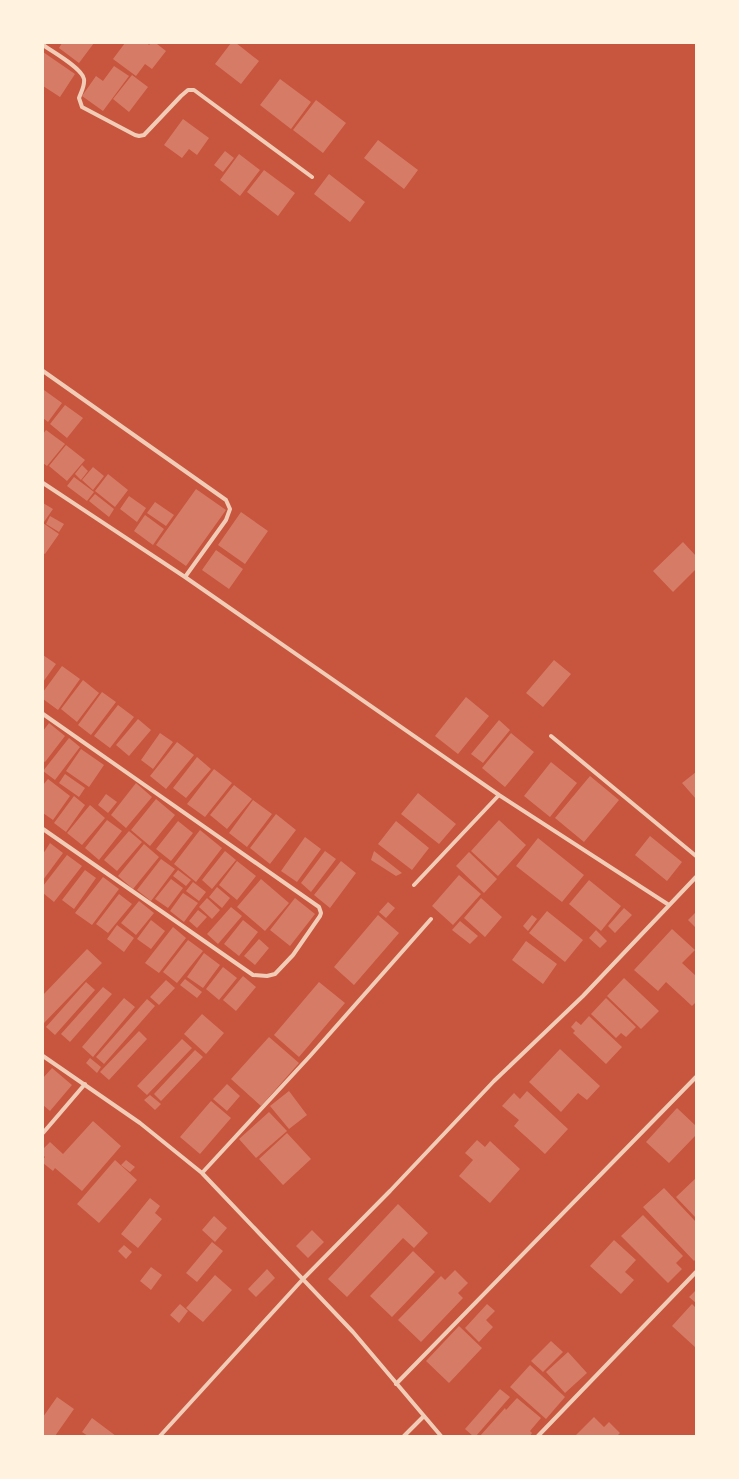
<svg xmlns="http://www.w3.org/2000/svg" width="739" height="1479" font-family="'Sofia Sans Condensed',sans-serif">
	<rect width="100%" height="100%" fill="#c8553d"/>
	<path fill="#d67c66" d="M 62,43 L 94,43 L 79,63 L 59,48 Z
		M 125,43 L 147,43 L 149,45 L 151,43 L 158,43 L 157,44 L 166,51 L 152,69 L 145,64 L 136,76 L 113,59 Z
		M 231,43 L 236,43 L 259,61 L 241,84 L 215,64 Z
		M 43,52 L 75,74 L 60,97 L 43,86 Z
		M 114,66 L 129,76 L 103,111 L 82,96 L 96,76 L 103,81 Z
		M 132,75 L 148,87 L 129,112 L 113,99 Z
		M 280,79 L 311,102 L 291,129 L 260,105 Z
		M 316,100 L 346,123 L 323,153 L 293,130 Z
		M 183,119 L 209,138 L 197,155 L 189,149 L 182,158 L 164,145 Z
		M 378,140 L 418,170 L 404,189 L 364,158 Z
		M 225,151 L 234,158 L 223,172 L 214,165 Z
		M 239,154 L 260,170 L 240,196 L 220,180 Z
		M 264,170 L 295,193 L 278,216 L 247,192 Z
		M 329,174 L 365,202 L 350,222 L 314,194 Z
		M 44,390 L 62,403 L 48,422 L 43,418 L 43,391 Z
		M 65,405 L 83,418 L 67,438 L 50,424 Z
		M 46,430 L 65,444 L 47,466 L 43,463 L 43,434 Z
		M 66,445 L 85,460 L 67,481 L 49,466 Z
		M 82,465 L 88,471 L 81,480 L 75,474 Z
		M 93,467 L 104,476 L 93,490 L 82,480 Z
		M 108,474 L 128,490 L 115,507 L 95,491 Z
		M 74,477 L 94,492 L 87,501 L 67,486 Z
		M 196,489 L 226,510 L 186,566 L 156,545 Z
		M 95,494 L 114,509 L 109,517 L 89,501 Z
		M 129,496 L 146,508 L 137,522 L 120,509 Z
		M 155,502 L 174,515 L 166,526 L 147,513 Z
		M 43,503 L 53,509 L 44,522 L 43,521 Z
		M 241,512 L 268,531 L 245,564 L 218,545 Z
		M 145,515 L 164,529 L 153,545 L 134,531 Z
		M 50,516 L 64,524 L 59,532 L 46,524 Z
		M 43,523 L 59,534 L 45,554 L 43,553 Z
		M 683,542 L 696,556 L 696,569 L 673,592 L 653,571 Z
		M 216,550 L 243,569 L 229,589 L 202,570 Z
		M 43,655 L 56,664 L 43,682 Z
		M 554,660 L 571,674 L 543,707 L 526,693 Z
		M 62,666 L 80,679 L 58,710 L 43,699 L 43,692 Z
		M 83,680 L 99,693 L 77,722 L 61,709 Z
		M 102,692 L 116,702 L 91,735 L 78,725 Z
		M 466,697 L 489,716 L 458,754 L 435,736 Z
		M 118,705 L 134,717 L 110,748 L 94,736 Z
		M 138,719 L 151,730 L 129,756 L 116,745 Z
		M 499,720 L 510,730 L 483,763 L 471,754 Z
		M 49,723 L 65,736 L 45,762 L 43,761 L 43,731 Z
		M 160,733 L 173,742 L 153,769 L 141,760 Z
		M 511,733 L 534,752 L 505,787 L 482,768 Z
		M 69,738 L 80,747 L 55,780 L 43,771 Z
		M 177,742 L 194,755 L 166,789 L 150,776 Z
		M 81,749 L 104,765 L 89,787 L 66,771 Z
		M 197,757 L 211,769 L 186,798 L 173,788 Z
		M 551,762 L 577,783 L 550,817 L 524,796 Z
		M 214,769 L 232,783 L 205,817 L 187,804 Z
		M 696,772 L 696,799 L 682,783 Z
		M 65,774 L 85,788 L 79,797 L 59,783 Z
		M 590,776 L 619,800 L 584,842 L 555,818 Z
		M 48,779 L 70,796 L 53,820 L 43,813 L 43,785 Z
		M 136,783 L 152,797 L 126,828 L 111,815 Z
		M 234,785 L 252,799 L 227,829 L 210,815 Z
		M 418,793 L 456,824 L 439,844 L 401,814 Z
		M 106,794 L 117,802 L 108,813 L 98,805 Z
		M 74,796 L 85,805 L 66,832 L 54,823 Z
		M 156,799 L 175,815 L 150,846 L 131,830 Z
		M 253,800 L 272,814 L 247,847 L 229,833 Z
		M 90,805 L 105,818 L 82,845 L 67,833 Z
		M 276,814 L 296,830 L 270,864 L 250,848 Z
		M 107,820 L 122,831 L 99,860 L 85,848 Z
		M 499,820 L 526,845 L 498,876 L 471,851 Z
		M 178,821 L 193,833 L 171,861 L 156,849 Z
		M 396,821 L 429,848 L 412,870 L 378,844 Z
		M 200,830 L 222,848 L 196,882 L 174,864 Z
		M 129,831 L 142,842 L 117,871 L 104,860 Z
		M 650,836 L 682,862 L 667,881 L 635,855 Z
		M 305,837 L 321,849 L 297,882 L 281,871 Z
		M 538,838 L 584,875 L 562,902 L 516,866 Z
		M 50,843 L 63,853 L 43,880 L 43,854 Z
		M 144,844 L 159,857 L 133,889 L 118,876 Z
		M 225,851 L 236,860 L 212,889 L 202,880 Z
		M 325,851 L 336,859 L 311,892 L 301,883 Z
		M 374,851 L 402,873 L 396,876 L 371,860 Z
		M 469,852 L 497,879 L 484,893 L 456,866 Z
		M 67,855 L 82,866 L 54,902 L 43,893 L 43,886 Z
		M 161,859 L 175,869 L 151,901 L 137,890 Z
		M 237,861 L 256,876 L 237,900 L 219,885 Z
		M 341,861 L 356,873 L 330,908 L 314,895 Z
		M 85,870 L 96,878 L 74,909 L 62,900 Z
		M 178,870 L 191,880 L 186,886 L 173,876 Z
		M 459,875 L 481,894 L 453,925 L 432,906 Z
		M 103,877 L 119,889 L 92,925 L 75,913 Z
		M 171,879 L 183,888 L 168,908 L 155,899 Z
		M 261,879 L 289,903 L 265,931 L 237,907 Z
		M 589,880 L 621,906 L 601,931 L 569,904 Z
		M 193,882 L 206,892 L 199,901 L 186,891 Z
		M 217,887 L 230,898 L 222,908 L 209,897 Z
		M 183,893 L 198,903 L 184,922 L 170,911 Z
		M 119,894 L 132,904 L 108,933 L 96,924 Z
		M 207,898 L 220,910 L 212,919 L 199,907 Z
		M 295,898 L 315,914 L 290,946 L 270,930 Z
		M 481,898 L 502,917 L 485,937 L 464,918 Z
		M 139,901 L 154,913 L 136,935 L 121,923 Z
		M 388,902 L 395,908 L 386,918 L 379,912 Z
		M 231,907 L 242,916 L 218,944 L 207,934 Z
		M 624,908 L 632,915 L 615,933 L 608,926 Z
		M 198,910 L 207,917 L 197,928 L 189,921 Z
		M 547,911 L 583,940 L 565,962 L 529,933 Z
		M 696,912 L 696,928 L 688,920 Z
		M 378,915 L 399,933 L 354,985 L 334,967 Z
		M 532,915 L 537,919 L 528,931 L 523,926 Z
		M 151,920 L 165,931 L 151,949 L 137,939 Z
		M 243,920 L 258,932 L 239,956 L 224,944 Z
		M 460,921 L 478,936 L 470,944 L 452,930 Z
		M 117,925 L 134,938 L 124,952 L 107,939 Z
		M 173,927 L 186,938 L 159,973 L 145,963 Z
		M 672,929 L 695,950 L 682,963 L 696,976 L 696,1002 L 692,1006 L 666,982 L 658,991 L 634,970 Z
		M 596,930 L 607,941 L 600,948 L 589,938 Z
		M 259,939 L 269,948 L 255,965 L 244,956 Z
		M 188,940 L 203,951 L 177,983 L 163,972 Z
		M 526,941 L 557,964 L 543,984 L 512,960 Z
		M 87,949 L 102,963 L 43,1024 L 43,995 Z
		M 204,953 L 220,965 L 203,988 L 187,977 Z
		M 223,967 L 237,978 L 219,1000 L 206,989 Z
		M 243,976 L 256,987 L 236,1011 L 223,1000 Z
		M 624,978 L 659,1011 L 641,1029 L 607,996 Z
		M 185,979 L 202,992 L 197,998 L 180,985 Z
		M 166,980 L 175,988 L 159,1005 L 150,997 Z
		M 86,982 L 95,990 L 55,1035 L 46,1027 Z
		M 319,982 L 345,1003 L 299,1057 L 274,1035 Z
		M 103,987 L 112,994 L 70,1042 L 61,1034 Z
		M 124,998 L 135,1007 L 93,1057 L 82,1047 Z
		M 606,998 L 636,1027 L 626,1037 L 621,1033 L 616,1038 L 591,1014 Z
		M 147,999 L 155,1006 L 104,1064 L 96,1057 Z
		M 202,1014 L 224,1033 L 206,1054 L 184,1034 Z
		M 589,1016 L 622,1047 L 606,1064 L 573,1033 L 575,1031 L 571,1027 L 576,1021 L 581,1025 Z
		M 139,1031 L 147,1039 L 109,1080 L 100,1072 Z
		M 269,1037 L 299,1063 L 261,1106 L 231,1079 Z
		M 182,1039 L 192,1048 L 147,1095 L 137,1086 Z
		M 560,1049 L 600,1086 L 587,1100 L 578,1093 L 561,1112 L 529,1082 Z
		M 195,1050 L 203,1057 L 161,1101 L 154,1094 Z
		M 90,1058 L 101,1067 L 97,1073 L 86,1063 Z
		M 52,1068 L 72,1085 L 50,1111 L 43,1105 L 43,1078 Z
		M 227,1084 L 240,1096 L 227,1111 L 213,1099 Z
		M 289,1091 L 307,1115 L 289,1129 L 270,1106 Z
		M 527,1091 L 568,1129 L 545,1154 L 514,1126 L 519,1120 L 502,1106 L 514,1093 L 520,1099 Z
		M 150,1095 L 161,1104 L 155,1110 L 144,1100 Z
		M 211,1101 L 231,1118 L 200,1154 L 180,1137 Z
		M 677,1108 L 696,1126 L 696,1135 L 669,1163 L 646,1142 Z
		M 269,1112 L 287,1131 L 256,1158 L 239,1139 Z
		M 93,1121 L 121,1146 L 82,1191 L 55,1168 L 53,1171 L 43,1163 L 43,1160 L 45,1157 L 43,1155 L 43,1149 L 50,1142 L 63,1154 Z
		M 287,1133 L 311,1159 L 283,1185 L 259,1159 Z
		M 477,1140 L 485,1147 L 490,1141 L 520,1169 L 490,1203 L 459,1176 L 473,1160 L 465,1153 Z
		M 115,1160 L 137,1180 L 99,1223 L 77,1204 Z
		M 126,1160 L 135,1167 L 130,1172 L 121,1165 Z
		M 696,1178 L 696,1218 L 676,1197 Z
		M 664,1188 L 696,1222 L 696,1259 L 694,1261 L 643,1207 Z
		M 150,1198 L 160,1206 L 155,1213 L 162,1219 L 138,1248 L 121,1234 Z
		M 398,1204 L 428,1233 L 414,1248 L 403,1238 L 347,1297 L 328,1279 Z
		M 643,1215 L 683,1256 L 676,1263 L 682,1269 L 668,1283 L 621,1236 Z
		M 214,1216 L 227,1228 L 215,1242 L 202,1230 Z
		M 312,1230 L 324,1242 L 308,1258 L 296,1246 Z
		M 614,1240 L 636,1260 L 625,1272 L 634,1280 L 621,1294 L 590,1266 Z
		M 212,1242 L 223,1251 L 197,1282 L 186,1273 Z
		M 124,1245 L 132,1252 L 126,1259 L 118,1251 Z
		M 413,1251 L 435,1272 L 392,1317 L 370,1296 Z
		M 151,1267 L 162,1275 L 151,1290 L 140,1281 Z
		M 267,1269 L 275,1278 L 256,1297 L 248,1289 Z
		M 455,1270 L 468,1283 L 458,1293 L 463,1298 L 421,1342 L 398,1320 L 441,1276 L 445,1280 Z
		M 215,1275 L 232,1290 L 203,1322 L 186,1308 Z
		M 696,1290 L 696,1303 L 689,1297 Z
		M 180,1304 L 188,1311 L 179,1323 L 170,1315 Z
		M 487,1304 L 495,1311 L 486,1320 L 493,1327 L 479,1342 L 465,1328 Z
		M 692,1304 L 696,1308 L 696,1348 L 672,1326 Z
		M 459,1326 L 482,1348 L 449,1383 L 426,1361 Z
		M 551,1341 L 563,1352 L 543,1372 L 531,1361 Z
		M 568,1352 L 587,1373 L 565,1393 L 546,1372 Z
		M 530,1365 L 565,1397 L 546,1419 L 510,1387 Z
		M 500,1389 L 510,1397 L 476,1436 L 473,1436 L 465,1429 Z
		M 57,1397 L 74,1409 L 55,1436 L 43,1436 L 43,1417 Z
		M 517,1398 L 541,1418 L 530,1431 L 532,1433 L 530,1436 L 480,1436 L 505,1408 L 506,1410 Z
		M 594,1417 L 604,1427 L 609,1422 L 620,1433 L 617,1436 L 575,1436 Z
		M 92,1418 L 116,1436 L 88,1436 L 82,1432 Z"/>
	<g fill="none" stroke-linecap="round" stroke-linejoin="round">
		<path stroke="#f1ccb7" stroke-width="4" d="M 43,45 C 53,52 82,68 84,79 C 85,86 81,92 79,98 L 82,107 L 135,135 L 139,136 L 144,135 L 181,96 L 188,90 L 194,90 L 312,177
			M 43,371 L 226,500 L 230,509 L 226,520 L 185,577
			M 43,483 L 185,577 L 499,795 L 669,905
			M 43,714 L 319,907 L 321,913 L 320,916 L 293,955 L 275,974 L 267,976 L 253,975 L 43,829
			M 551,736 L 696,856
			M 414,885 L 499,795
			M 43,1056 L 140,1123 L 202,1173 L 353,1332 L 441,1436
			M 43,1133 L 85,1084
			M 202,1173 L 310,1056 L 431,919
			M 396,1384 L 696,1077
			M 160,1436 L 303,1279 L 390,1191 L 494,1081 L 583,996 L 696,877
			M 404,1436 L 424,1416
			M 538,1436 L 696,1272"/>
	</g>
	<rect width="739" height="1479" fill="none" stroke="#fff3e0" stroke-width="88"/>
</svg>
